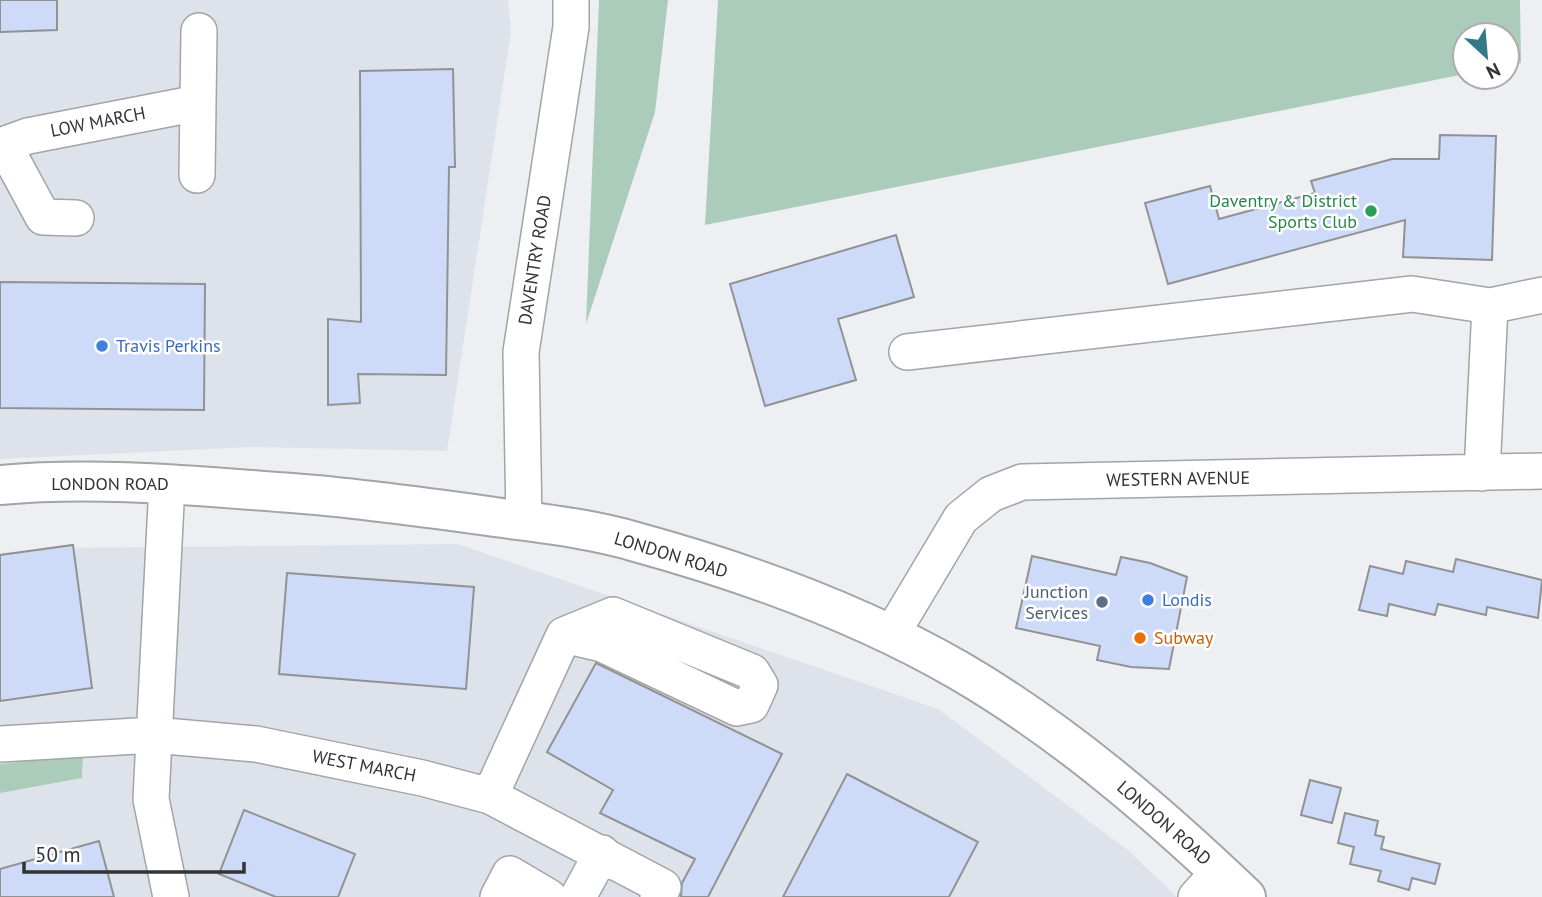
<svg xmlns="http://www.w3.org/2000/svg" width="1542" height="897" font-family="'PT Sans',sans-serif">
	<rect width="100%" height="100%" fill="#eeeff2"/>
	<path fill="#dee2eb" d="M 0,0 L 508,0 L 511,31 L 447,451 L 253,447 L 0,459 Z
		M 458,544 L 938,709 L 1129,851 L 1177,897 L 0,897 L 0,793 L 82,778 L 83,756 L 0,764 L 0,553 L 50,548 Z"/>
	<path fill="#abcbbb" d="M 599,0 L 668,0 L 655,112 L 586,324 Z
		M 718,0 L 1520,0 L 1521,63 L 1507,66 L 1507,35 L 1465,35 L 1465,74 L 705,225 Z
		M 83,755 L 82,778 L 0,793 L 0,764 Z"/>
	<path fill="#cedbf8" stroke="#919294" stroke-width="2" d="M 0,0 L 57,0 L 57,30 L 0,32 Z
		M 453,69 L 455,167 L 449,167 L 446,375 L 358,374 L 360,403 L 328,405 L 328,319 L 361,322 L 360,71 Z
		M 1440,135 L 1496,136 L 1492,260 L 1403,257 L 1405,220 L 1168,284 L 1145,203 L 1210,186 L 1219,219 L 1315,193 L 1311,181 L 1392,159 L 1439,159 Z
		M 896,235 L 914,297 L 838,319 L 856,380 L 765,406 L 730,284 Z
		M 0,282 L 205,284 L 204,410 L 0,408 Z
		M 73,545 L 92,688 L 0,701 L 0,555 Z
		M 1032,556 L 1116,575 L 1121,557 L 1150,563 L 1187,577 L 1169,669 L 1131,667 L 1097,660 L 1100,646 L 1016,628 Z
		M 1456,559 L 1542,580 L 1538,618 L 1487,607 L 1486,615 L 1438,604 L 1435,615 L 1389,604 L 1387,616 L 1359,610 L 1370,566 L 1403,574 L 1406,561 L 1453,572 Z
		M 287,573 L 474,587 L 466,689 L 279,674 Z
		M 596,663 L 782,754 L 708,897 L 681,897 L 682,883 L 695,859 L 600,813 L 613,790 L 547,752 Z
		M 847,774 L 978,842 L 949,897 L 783,897 Z
		M 1310,780 L 1341,788 L 1332,823 L 1301,815 Z
		M 244,810 L 355,854 L 338,897 L 276,897 L 219,874 Z
		M 1345,813 L 1378,821 L 1375,835 L 1384,837 L 1381,849 L 1440,864 L 1435,884 L 1412,878 L 1409,890 L 1378,881 L 1381,871 L 1350,864 L 1354,847 L 1338,843 Z
		M 99,841 L 114,897 L 0,897 L 0,869 Z"/>
	<g fill="none" stroke-linecap="round" stroke-linejoin="round">
		<g stroke="#a3a4a6" stroke-width="38">
			<path id="minor" d="M 4,145 L 43,217 L 76,218
				M 0,146 L 28,136 L 198,103
				M 197,175 L 199,31
				M 1490,306 L 1542,295
				M 907,352 L 1412,294 L 1490,306 L 1482,473
				M 167,484 L 151,799 L 171,897
				M 524,521 L 521,352 L 571,27 L 571,0
				M 891,635 L 961,518 L 991,494 L 1022,482 L 1542,471
				M 0,744 L 154,735 L 256,744 L 422,778 L 490,796 L 663,887 L 658,897
				M 490,796 L 564,635 L 602,644 L 737,708 L 751,705 L 760,685 L 752,672 L 613,615 L 564,635
				M 498,897 L 510,874 L 549,897
				M 578,897 L 602,853
				M 1196,897 L 1219,872"/>
		</g>
		<g stroke="#a3a4a6" stroke-width="42">
			<path id="major" d="M 0,485 C 97,476 196,486 292,493 C 358,498 423,507 488,516 C 537,523 589,528 636,542 C 745,572 859,613 958,670 C 1063,731 1158,813 1246,897"/>
		</g>
		<use href="#minor" stroke="#fff" stroke-width="35"/>
		<use href="#major" stroke="#fff" stroke-width="38"/>
	</g>
	<circle fill="#2e9e5b" stroke="#fff" stroke-width="2.5" cx="1371" cy="211" r="7"/>
	<g fill="#3f7fe0" stroke="#fff" stroke-width="2.5">
		<circle cx="102" cy="346" r="7"/>
		<circle cx="1148" cy="600" r="7"/>
	</g>
	<circle fill="#5c6f8a" stroke="#fff" stroke-width="2.5" cx="1102" cy="602" r="7"/>
	<circle fill="#e8710a" stroke="#fff" stroke-width="2.5" cx="1140" cy="638" r="7"/>
	<g text-anchor="middle" stroke-width="5" stroke-linejoin="round" paint-order="stroke">
		<g font-size="18" fill="#323334" stroke="#fff">
			<text transform="translate(98 122) rotate(-11)" y="6">LOW MARCH</text>
			<text transform="translate(535 260) rotate(-81)" y="6">DAVENTRY ROAD</text>
			<text transform="translate(1178 479) rotate(-1)" y="6">WESTERN AVENUE</text>
			<text x="110" y="490">LONDON ROAD</text>
			<text transform="translate(671 555) rotate(17)" y="6">LONDON ROAD</text>
			<text transform="translate(364 766) rotate(11)" y="6">WEST MARCH</text>
			<text transform="translate(1164 823) rotate(41)" y="6">LONDON ROAD</text>
		</g>
		<g font-size="18" fill="#27864d" stroke="#fff" text-anchor="end">
			<text x="1357" y="207">Daventry &amp; District<tspan x="1357" dy="21">Sports Club</tspan></text>
		</g>
		<g font-size="18" fill="#366cbe" stroke="#fff" text-anchor="start">
			<text x="116" y="352">Travis Perkins</text>
			<text x="1162" y="606">Londis</text>
		</g>
		<g font-size="18" fill="#4e5e75" stroke="#fff" text-anchor="end">
			<text x="1088" y="598">Junction<tspan x="1088" dy="21">Services</tspan></text>
		</g>
		<g font-size="18" fill="#c56008" stroke="#fff" text-anchor="start">
			<text x="1154" y="644">Subway</text>
		</g>
	</g>
	<g transform="translate(1486 56) rotate(154)"><circle r="33" fill="#ffffff" stroke="#adadae" stroke-width="2"/>
	<path d="M0-5L12 26L0 18L-12 26Z" fill="#347987"/>
	<text y="-10" font-size="19" font-weight="bold" text-anchor="middle" fill="#323334">N</text>
	</g>
	<path d="M24 862v10h220v-10" fill="none" stroke="#323334" stroke-width="3.5"/>
	<text x="35" y="862" font-size="21" fill="#323334" stroke="#ffffff" stroke-width="5" paint-order="stroke">50 m</text>
</svg>
